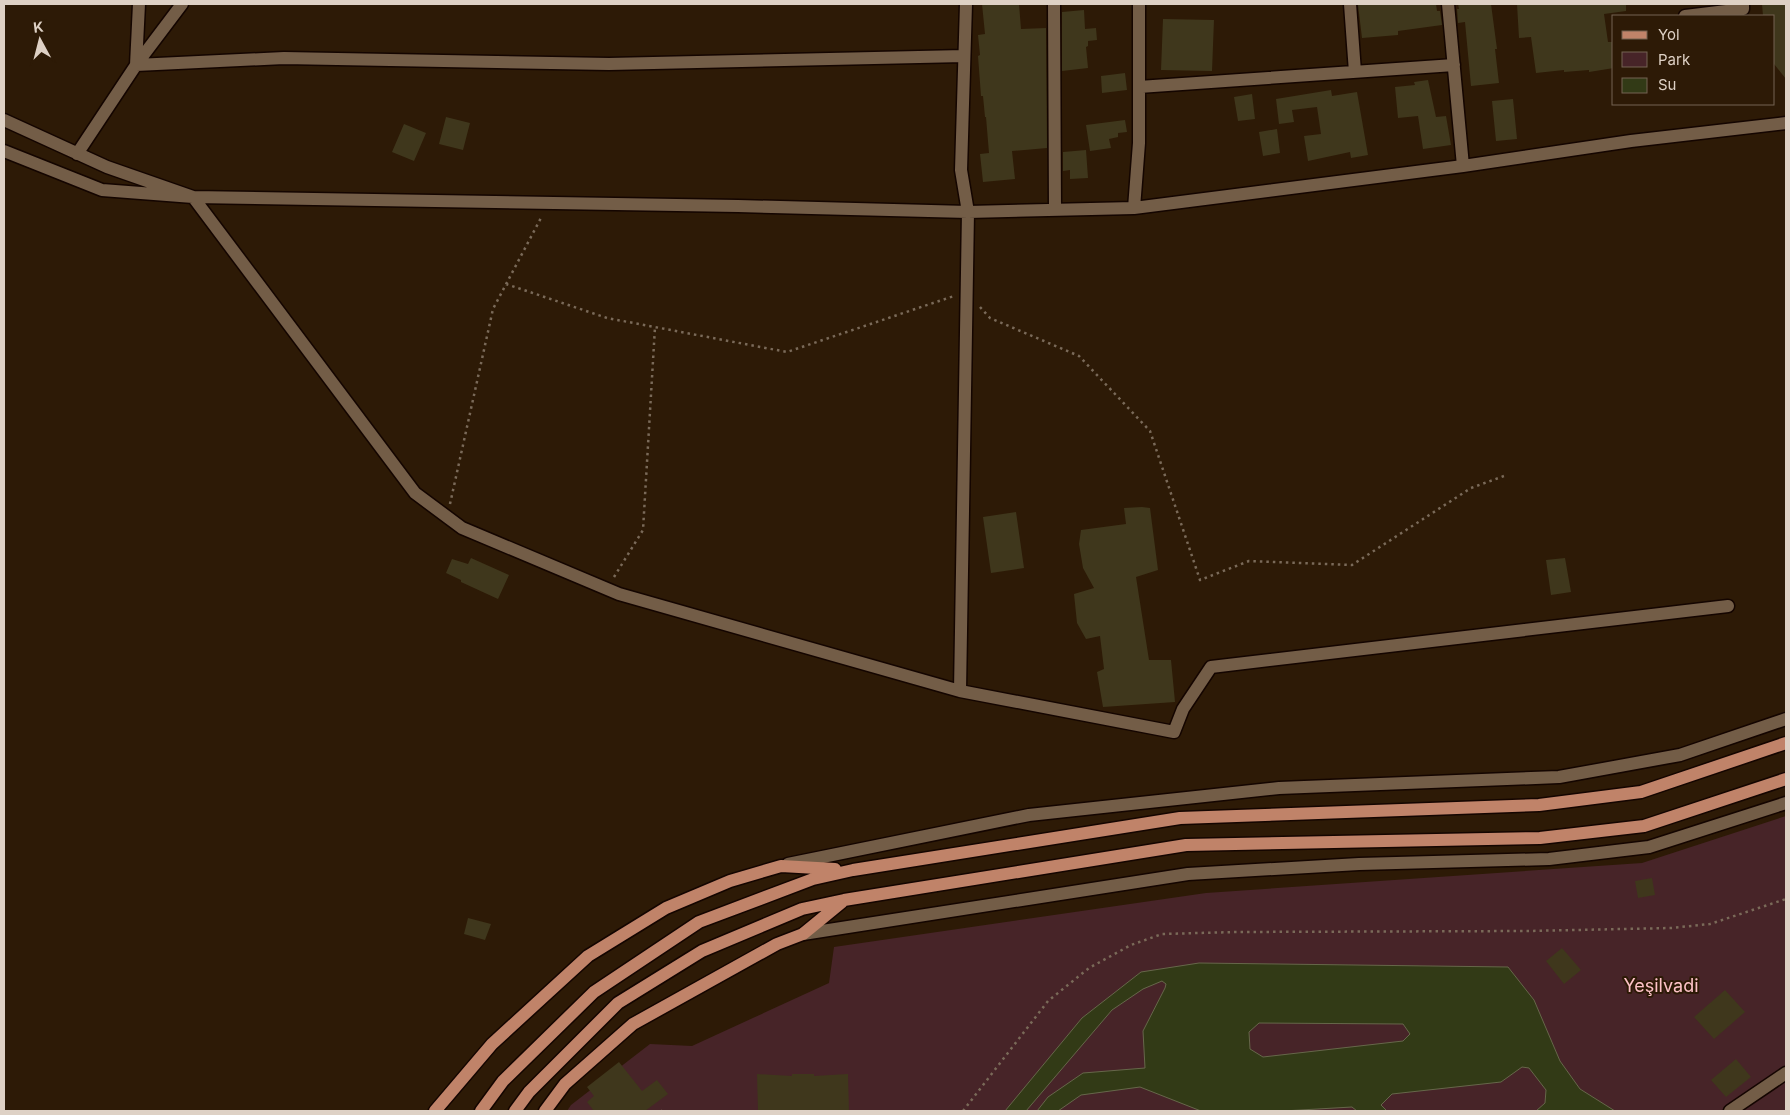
<svg xmlns="http://www.w3.org/2000/svg" width="1790" height="1115" font-family="Inter,sans-serif">
	<rect width="100%" height="100%" fill="#2d1a06"/>
	<path fill="#472428" d="M 1786,816 L 1786,1111 L 567,1111 L 571,1105 L 650,1044 L 692,1046 L 829,983 L 834,947 L 1206,893 L 1642,863 Z"/>
	<path fill="#323a16" stroke="#66674a" fill-rule="evenodd" d="M 1199,963 L 1508,967 L 1534,1000 L 1560,1061 L 1580,1089 L 1615,1111 L 1536,1111 L 1545,1103 L 1546,1090 L 1529,1068 L 1522,1067 L 1501,1082 L 1392,1094 L 1381,1105 L 1387,1111 L 1357,1111 L 1352,1107 L 1283,1111 L 1201,1111 L 1140,1087 L 1081,1095 L 1058,1111 L 1037,1111 L 1048,1097 L 1083,1073 L 1145,1068 L 1143,1031 L 1165,988 L 1166,984 L 1162,981 L 1143,989 L 1112,1010 L 1026,1111 L 1005,1111 L 1082,1018 L 1141,972 ZM 1259,1023 L 1403,1024 L 1410,1034 L 1403,1041 L 1263,1057 L 1250,1049 L 1249,1032 Z"/>
	<path fill="#3f371c" d="M 982,4 L 1019,4 L 1021,29 L 1046,28 L 1047,148 L 1012,151 L 1015,179 L 983,182 L 980,154 L 989,153 L 986,117 L 985,117 L 983,96 L 981,96 L 978,56 L 980,55 L 978,35 L 985,34 Z
		M 1366,4 L 1436,4 L 1437,11 L 1440,11 L 1442,25 L 1398,31 L 1398,35 L 1362,38 L 1358,5 Z
		M 1458,4 L 1491,4 L 1497,49 L 1495,49 L 1499,83 L 1471,86 L 1465,22 L 1458,23 L 1457,9 L 1459,9 Z
		M 1517,4 L 1626,4 L 1626,11 L 1604,14 L 1608,42 L 1614,42 L 1614,68 L 1589,72 L 1589,70 L 1564,72 L 1564,70 L 1536,73 L 1531,37 L 1519,38 Z
		M 1762,4 L 1786,4 L 1786,79 L 1774,64 L 1774,16 L 1763,16 Z
		M 1084,10 L 1085,29 L 1096,28 L 1097,40 L 1088,41 L 1088,46 L 1086,47 L 1088,68 L 1062,71 L 1062,12 Z
		M 1163,19 L 1214,20 L 1212,71 L 1161,70 Z
		M 1125,73 L 1127,90 L 1102,93 L 1101,76 Z
		M 1428,80 L 1436,117 L 1446,116 L 1451,145 L 1423,149 L 1418,116 L 1398,118 L 1395,87 L 1415,85 L 1414,82 Z
		M 1331,90 L 1332,96 L 1357,92 L 1368,155 L 1351,158 L 1350,152 L 1308,161 L 1304,136 L 1321,134 L 1317,107 L 1292,110 L 1294,122 L 1279,124 L 1276,99 Z
		M 1252,94 L 1255,119 L 1238,121 L 1234,97 Z
		M 1513,99 L 1517,139 L 1496,141 L 1492,101 Z
		M 446,117 L 470,123 L 463,150 L 439,144 Z
		M 1125,120 L 1127,132 L 1118,133 L 1118,137 L 1109,139 L 1111,148 L 1090,151 L 1086,125 Z
		M 404,124 L 426,133 L 414,161 L 392,152 Z
		M 1277,129 L 1280,153 L 1263,156 L 1259,132 Z
		M 1086,150 L 1088,178 L 1070,179 L 1070,170 L 1063,171 L 1063,152 Z
		M 1142,507 L 1150,508 L 1158,570 L 1136,577 L 1149,660 L 1171,660 L 1175,702 L 1103,707 L 1097,672 L 1104,669 L 1100,636 L 1086,639 L 1077,623 L 1074,594 L 1094,588 L 1083,568 L 1079,544 L 1081,530 L 1126,524 L 1124,508 Z
		M 1016,512 L 1024,568 L 991,573 L 983,517 Z
		M 471,558 L 509,575 L 498,599 L 461,582 L 461,580 L 446,573 L 452,559 L 468,564 Z
		M 1565,558 L 1571,592 L 1551,595 L 1546,560 Z
		M 1652,878 L 1655,895 L 1638,898 L 1635,881 Z
		M 468,918 L 491,924 L 485,940 L 464,934 Z
		M 1562,948 L 1581,970 L 1564,984 L 1546,961 Z
		M 1725,990 L 1745,1012 L 1714,1039 L 1694,1017 Z
		M 1736,1059 L 1751,1077 L 1726,1097 L 1711,1080 Z
		M 619,1062 L 642,1091 L 657,1080 L 668,1094 L 645,1111 L 594,1111 L 587,1102 L 594,1096 L 587,1087 Z
		M 757,1074 L 792,1076 L 792,1074 L 814,1074 L 814,1076 L 848,1074 L 849,1111 L 758,1111 Z"/>
	<g fill="none" stroke-linecap="round" stroke-linejoin="round">
		<g stroke="#140500" stroke-width="15">
			<path id="minor" d="M 139,4 L 136,65 L 284,58 L 609,64 L 964,56
				M 1054,4 L 1055,210
				M 1350,4 L 1355,72
				M 1448,4 L 1463,166
				M 1685,16 L 1743,9 L 1743,4
				M 1139,87 L 1454,65
				M 4,120 L 107,167 L 193,197 L 102,190 L 4,151
				M 77,154 L 136,65 L 182,4
				M 193,197 L 415,493 L 462,528 L 619,594 L 960,691 L 1174,732 L 1183,709 L 1211,667 L 1728,606
				M 193,197 L 738,206 L 968,212 L 1134,208 L 1463,166 L 1631,141 L 1786,123
				M 1134,208 L 1139,143 L 1139,4
				M 960,691 L 968,212 L 961,170 L 966,4
				M 788,864 L 1029,815 L 1279,788 L 1559,777 L 1680,755 L 1786,719
				M 803,934 L 1188,874 L 1359,864 L 1549,859 L 1649,847 L 1786,803
				M 1730,1111 L 1786,1073"/>
		</g>
		<g stroke="#140500" stroke-width="15">
			<path id="major" d="M 435,1111 L 492,1044 L 588,956 L 666,908 L 730,881 L 781,866 L 835,869
				M 481,1111 L 503,1081 L 594,992 L 699,922 L 813,879 L 853,870 L 1180,818 L 1539,805 L 1641,792 L 1786,743
				M 515,1111 L 529,1092 L 618,1003 L 702,951 L 802,909 L 844,900 L 1186,845 L 1540,838 L 1644,826 L 1786,779
				M 545,1111 L 565,1084 L 633,1024 L 777,944 L 803,934 L 842,902"/>
		</g>
		<path stroke="#7a6a59" stroke-width="2.5" stroke-dasharray="2.5 4" stroke-linecap="butt" d="M 506,284 L 607,318 L 787,352 L 954,296
			M 980,307 L 990,318 L 1079,356 L 1150,431 L 1200,580 L 1249,561 L 1352,565 L 1471,488 L 1504,476
			M 450,504 L 493,309 L 542,216
			M 614,577 L 643,530 L 655,327
			M 661,1111 L 662,1111
			M 963,1111 L 1048,1001 L 1089,968 L 1131,945 L 1162,934 L 1236,932 L 1528,931 L 1671,928 L 1710,924 L 1786,899"/>
		<use href="#minor" stroke="#735d47" stroke-width="12"/>
		<use href="#major" stroke="#c08369" stroke-width="12"/>
	</g>
	<g text-anchor="middle" stroke-width="4" stroke-linejoin="round" paint-order="stroke">
		<g font-size="18" fill="#fdc2c7" stroke="#2d1a06">
			<text x="1661" y="992">Yeşilvadi</text>
		</g>
	</g>
	<rect width="1790" height="1115" fill="none" stroke="#ded1c5" stroke-width="10"/>
	<rect x="1612" y="15" width="162" height="90" fill="#2d1a06" stroke="#746352"/>
	<rect x="1622" y="31" width="25" height="8" fill="#c08369" stroke="#746352"/>
	<text x="1658" y="40" font-size="15" fill="#ded1c5">Yol</text>
	<rect x="1622" y="52" width="25" height="15" fill="#472428" stroke="#746352"/>
	<text x="1658" y="65" font-size="15" fill="#ded1c5">Park</text>
	<rect x="1622" y="78" width="25" height="15" fill="#323a16" stroke="#746352"/>
	<text x="1658" y="90" font-size="15" fill="#ded1c5">Su</text>
	<g transform="translate(40 40) rotate(353)" stroke="#2d1a06" stroke-width="4" paint-order="stroke">
	<path d="M0-4L9 19L0 12L-9 19Z" fill="#ded1c5"/>
	<text y="-8" font-size="14" font-weight="bold" text-anchor="middle" fill="#ded1c5">K</text>
	</g>
</svg>
